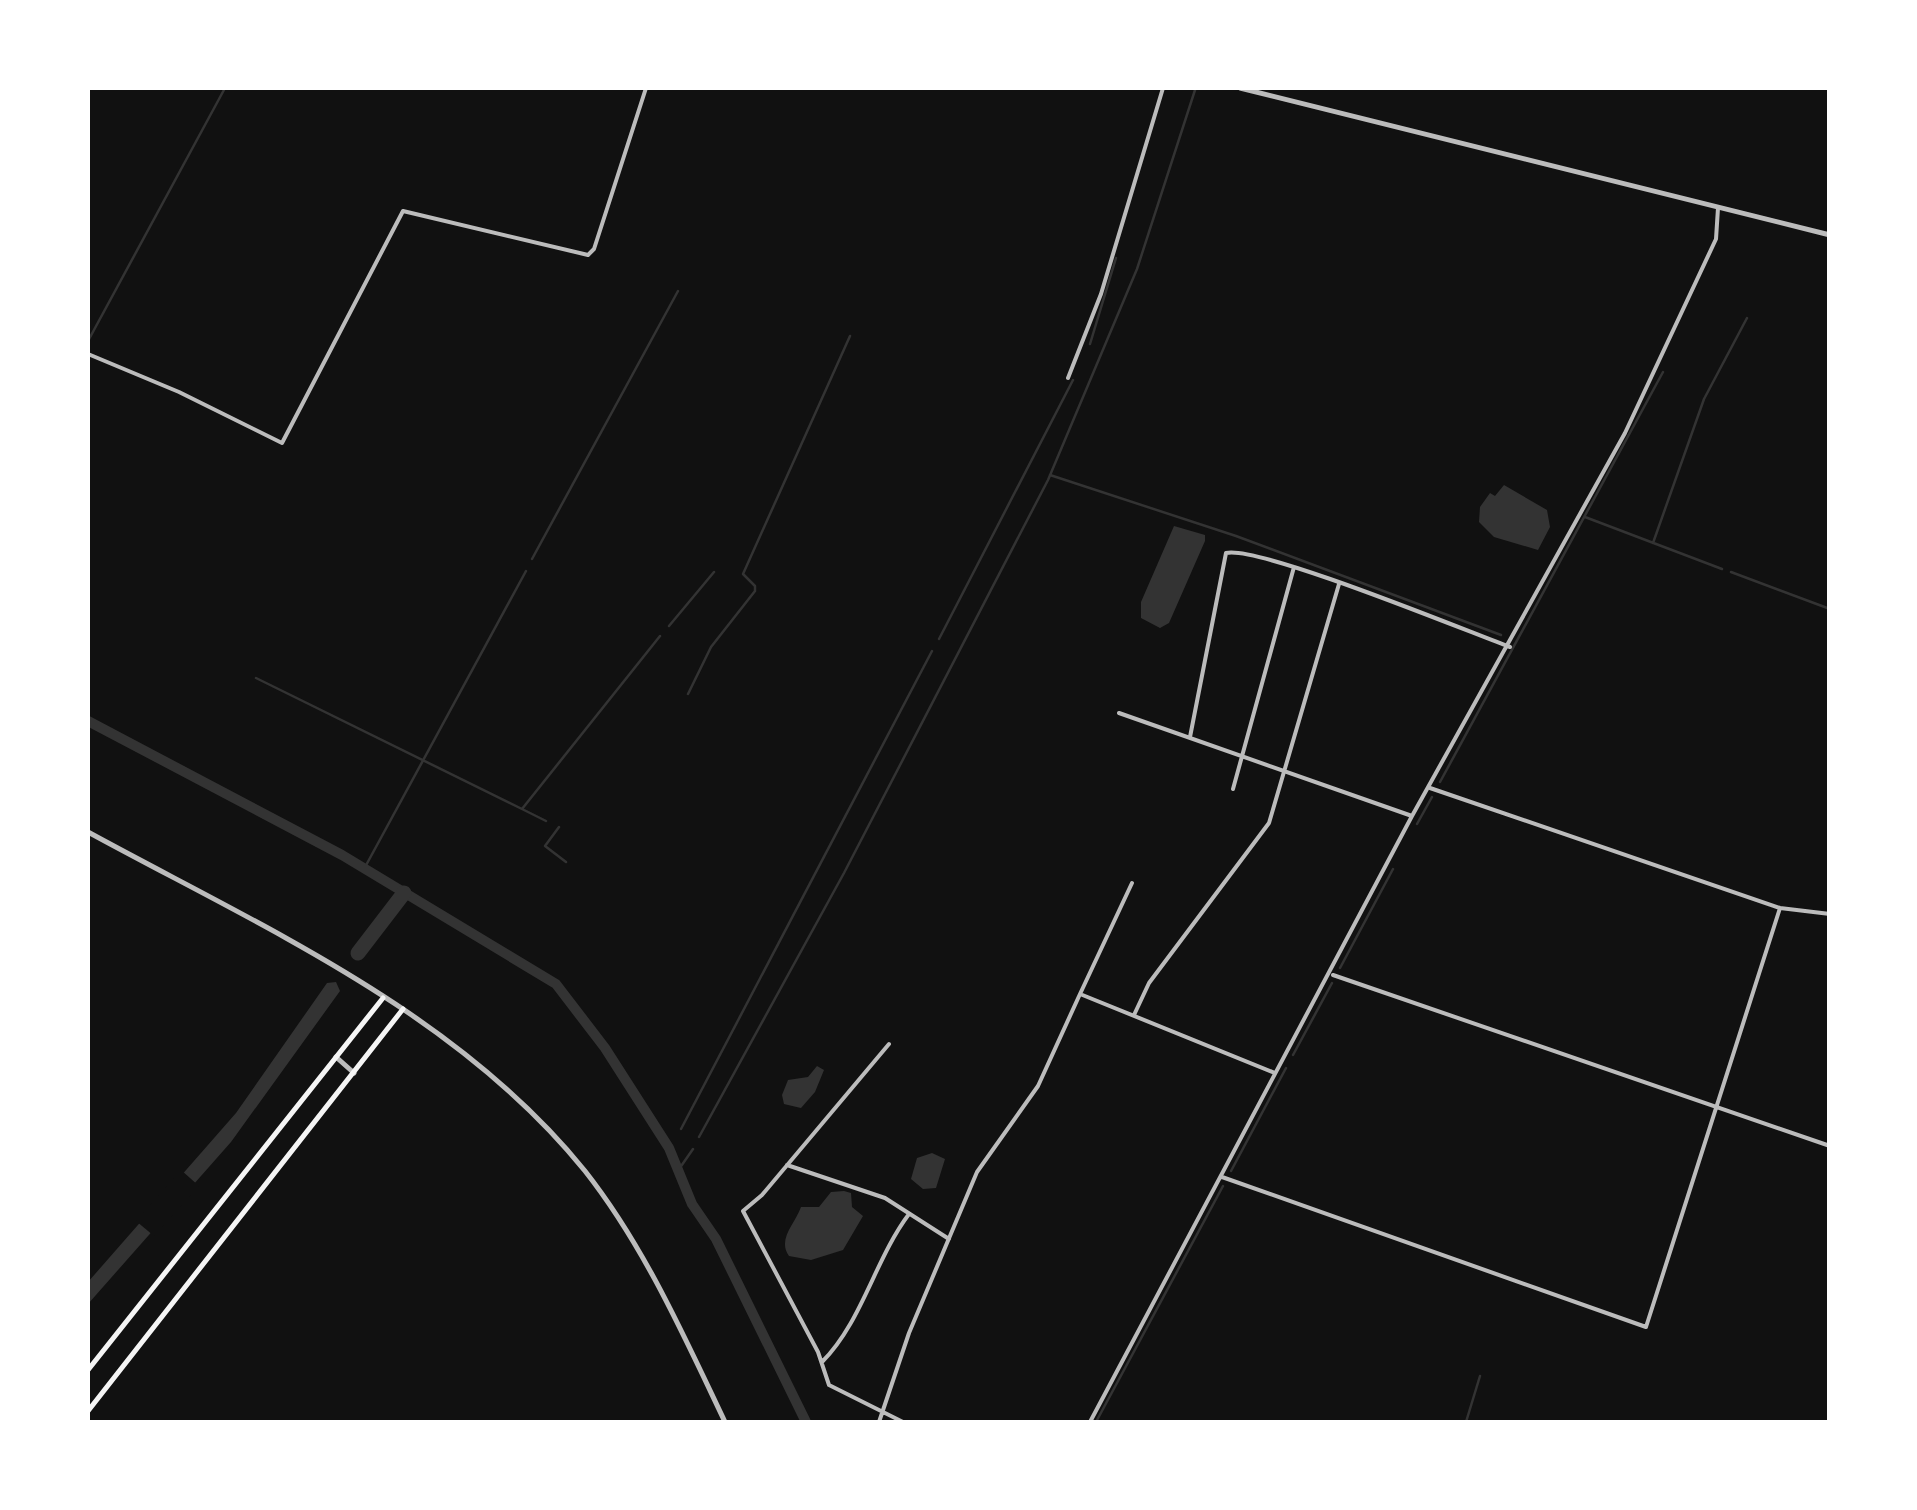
<svg xmlns="http://www.w3.org/2000/svg" width="1917" height="1510" font-family="'PT Serif',serif">
	<rect width="100%" height="100%" fill="#111"/>
	<path fill="#333" d="M 1504,485 L 1547,510 L 1550,527 L 1538,550 L 1494,537 L 1479,522 L 1480,507 L 1490,493 L 1495,496 Z
		M 1174,526 L 1205,535 L 1205,541 L 1169,623 L 1160,628 L 1141,618 L 1141,602 Z
		M 336,982 L 340,991 L 231,1142 L 88,1304 L 88,1282 L 236,1113 L 327,983 Z
		M 817,1066 L 824,1070 L 815,1092 L 801,1108 L 784,1104 L 782,1095 L 788,1080 L 808,1077 Z
		M 932,1153 L 945,1159 L 936,1188 L 923,1189 L 911,1179 L 917,1158 Z
		M 844,1191 L 851,1193 L 852,1207 L 863,1216 L 843,1250 L 811,1260 L 789,1256 C 777,1239 795,1224 801,1207 L 819,1207 L 831,1192 Z"/>
	<path fill="#111" d="M 181,1170 L 199,1186 L 154,1236 L 136,1221 Z"/>
	<g fill="none" stroke-linecap="round" stroke-linejoin="round">
		<path stroke="#333" stroke-width="2.5" d="M 88,341 L 225,88
			M 1090,344 L 1116,258
			M 1050,475 L 1236,536 L 1501,635
			M 1585,517 L 1722,569
			M 1653,543 L 1704,399 L 1747,318
			M 532,559 L 678,291
			M 1731,572 L 1830,609
			M 669,626 L 714,572
			M 939,639 L 1073,380
			M 256,678 L 522,809
			M 688,694 L 711,647 L 755,591 L 755,586 L 743,574 L 850,336
			M 1440,782 L 1663,372
			M 546,821 L 522,809 L 660,636
			M 1417,824 L 1432,797
			M 559,827 L 545,846 L 566,862
			M 364,869 L 526,571
			M 1340,968 L 1393,869
			M 1293,1055 L 1332,983
			M 681,1129 L 932,651
			M 699,1137 L 844,873 L 1048,480 L 1137,269 L 1195,90
			M 1231,1171 L 1286,1068
			M 677,1172 L 693,1149
			M 1096,1422 L 1223,1186
			M 1466,1422 L 1480,1376"/>
		<path stroke="#333" stroke-width="10" d="M 88,721 L 342,855 L 556,984 L 605,1048 L 669,1148 L 692,1204 L 716,1239 L 806,1422"/>
		<path stroke="#333" stroke-width="15" d="M 358,953 L 404,893"/>
		<path stroke="#bcbcbc" stroke-width="4" d="M 88,354 L 179,392 L 282,443 L 403,211 L 588,255 L 594,249 L 646,88
			M 1068,378 L 1101,294 L 1163,88
			M 1119,713 L 1412,816
			M 1190,737 L 1226,553 C 1258,545 1464,630 1510,647
			M 1430,788 L 1780,908 L 1830,914
			M 1233,789 L 1294,567
			M 1333,975 L 1830,1146
			M 1080,994 L 1132,883
			M 1134,1015 L 1149,983 L 1269,823 L 1339,584
			M 889,1044 L 762,1195 L 743,1211 L 818,1352 L 829,1385 L 903,1422
			M 787,1165 L 885,1198 L 949,1239
			M 1222,1177 L 1646,1327 L 1780,908
			M 822,1362 C 862,1322 875,1259 909,1214
			M 879,1422 L 909,1333 L 977,1172 L 1038,1086 L 1080,994 L 1275,1073
			M 1090,1422 L 1412,816 L 1625,433 L 1716,239 L 1718,208"/>
		<path stroke="#bcbcbc" stroke-width="5" d="M 1240,88 L 1830,235
			M 88,832 C 262,927 457,1012 585,1171 C 644,1246 684,1336 725,1422
			M 336,1057 L 354,1073"/>
		<path stroke="#f5f5f5" stroke-width="5" d="M 88,1370 L 383,998
			M 88,1411 L 403,1009"/>
	</g>
	<rect width="1917" height="1510" fill="none" stroke="#ffffff" stroke-width="180"/>
</svg>
